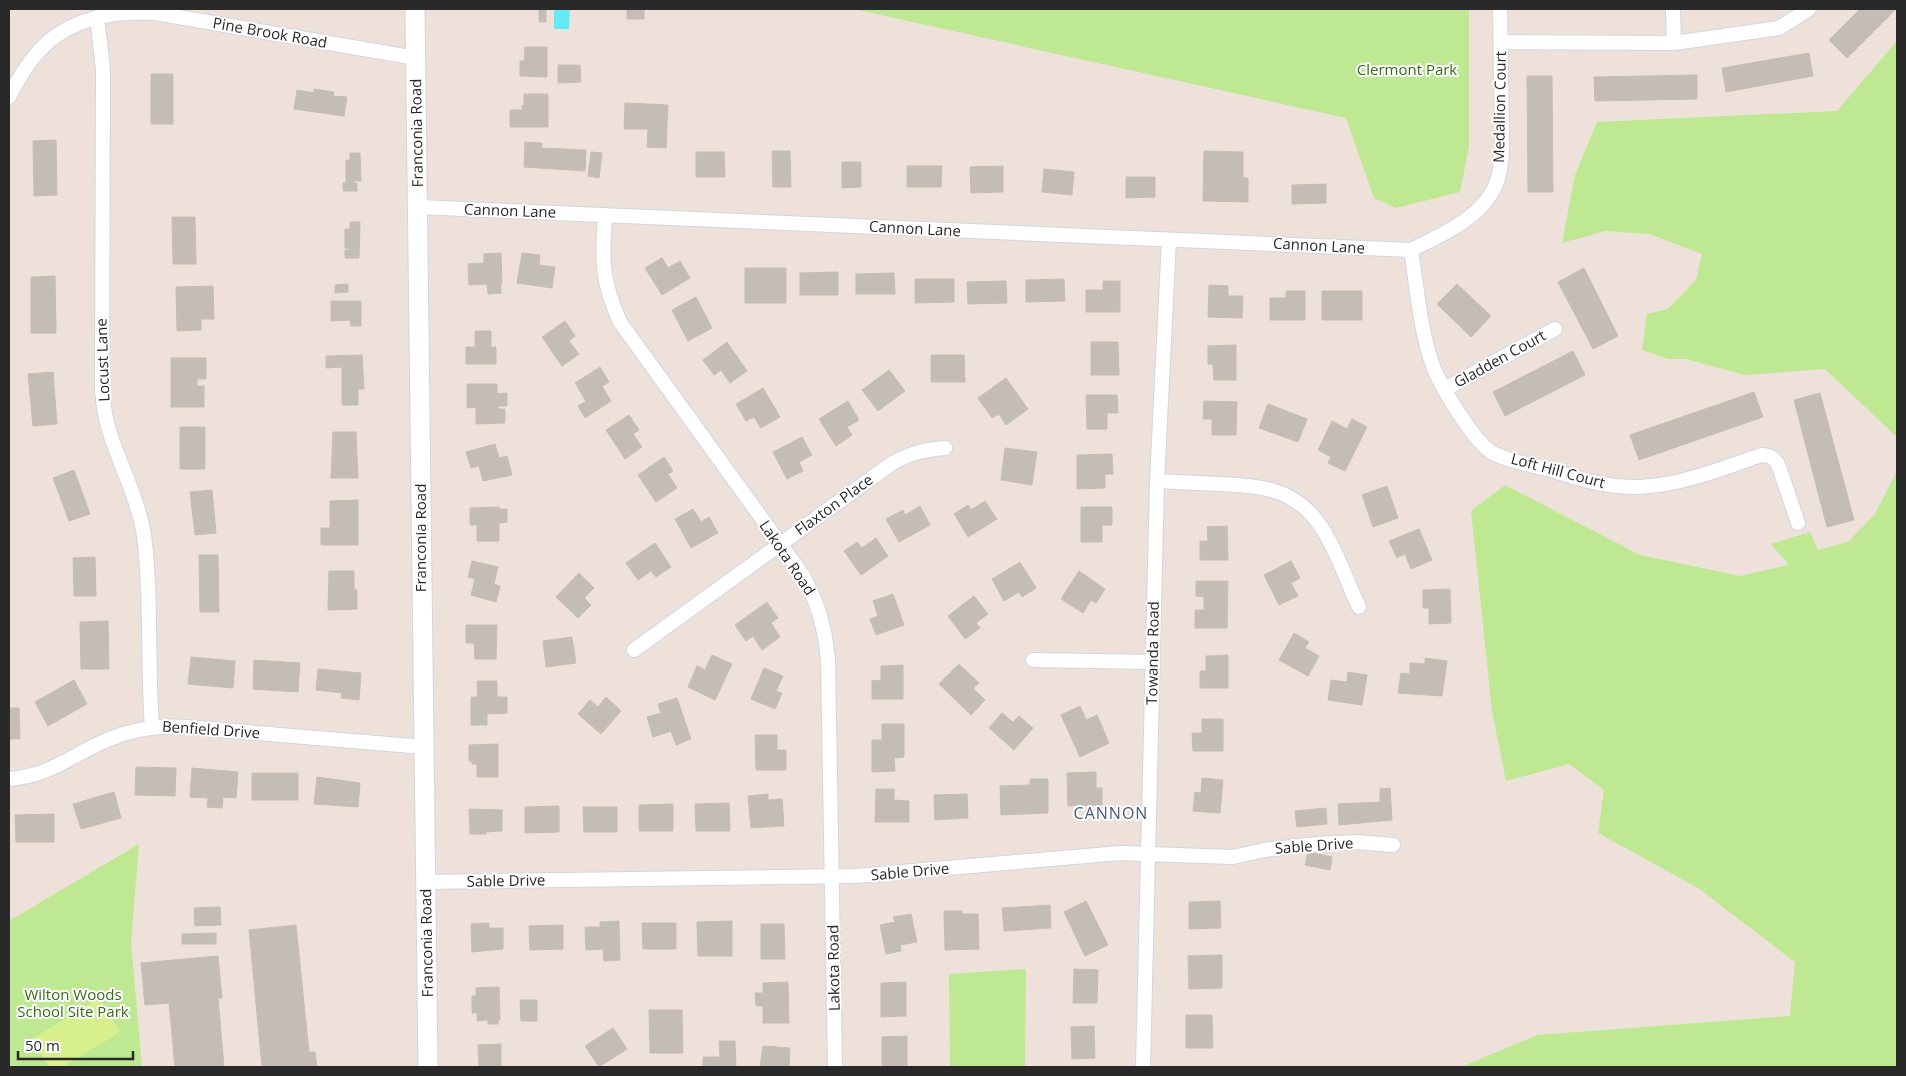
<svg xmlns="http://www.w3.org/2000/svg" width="1906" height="1076" font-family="'Open Sans',sans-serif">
	<rect width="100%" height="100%" fill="#ede1da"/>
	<path fill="#bee892" d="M 854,9 L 1469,9 L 1469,147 L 1460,192 L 1396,208 L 1374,198 L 1346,118 Z
		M 1897,41 L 1897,437 L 1825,369 L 1745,375 L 1686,359 L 1668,359 L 1642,350 L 1647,314 L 1668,309 L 1696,280 L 1702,254 L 1649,234 L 1605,231 L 1562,243 L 1575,175 L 1597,122 L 1837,111 Z
		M 1897,471 L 1897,1067 L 1461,1067 L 1538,1035 L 1790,1016 L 1795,962 L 1698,888 L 1598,833 L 1604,790 L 1569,764 L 1506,781 L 1492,711 L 1471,511 L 1505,485 L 1640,555 L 1740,576 L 1789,565 L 1771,544 L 1810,532 L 1818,550 L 1848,542 L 1875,514 Z
		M 139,844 L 131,942 L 142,1067 L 9,1067 L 9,921 Z
		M 1026,969 L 1025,1067 L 950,1067 L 949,974 Z"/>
	<path fill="#d7f08c" d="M 99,998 L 120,1032 L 63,1067 L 49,1067 L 32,1039 Z"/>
	<path fill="#64eaf7" d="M 554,9 L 570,9 L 569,29 L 554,29 Z"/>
	<path fill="#c4bdb6" stroke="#c8bdb3" d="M 539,9 L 546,9 L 546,22 L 539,22 Z
		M 627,9 L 644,9 L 644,19 L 627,19 Z
		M 1860,9 L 1896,9 L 1847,58 L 1829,40 Z
		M 525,47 L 547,47 L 547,77 L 520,76 L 520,61 L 524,61 Z
		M 1809,53 L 1813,76 L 1726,92 L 1722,68 Z
		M 558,65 L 580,65 L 581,82 L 558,83 Z
		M 151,74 L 173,74 L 173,124 L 151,124 Z
		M 1697,75 L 1697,99 L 1595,101 L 1594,77 Z
		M 1527,76 L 1552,76 L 1553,192 L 1528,192 Z
		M 314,89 L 334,92 L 333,96 L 347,97 L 344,116 L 294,109 L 297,90 L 314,93 Z
		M 524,94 L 548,94 L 548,127 L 510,127 L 510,110 L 522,110 L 522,105 L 524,105 Z
		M 625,103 L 668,105 L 666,148 L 647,147 L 648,129 L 624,129 Z
		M 56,140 L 57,195 L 34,196 L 33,141 Z
		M 525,142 L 542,143 L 541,148 L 586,150 L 585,171 L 524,167 Z
		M 772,151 L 790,151 L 791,187 L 773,187 Z
		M 1204,151 L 1243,152 L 1243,178 L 1248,178 L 1248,202 L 1203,201 Z
		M 591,152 L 602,153 L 599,178 L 588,176 Z
		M 696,152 L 724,152 L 725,177 L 696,177 Z
		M 350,153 L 360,153 L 361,181 L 354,181 L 354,183 L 357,183 L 357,191 L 343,191 L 343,183 L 346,183 L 346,160 L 350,160 Z
		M 842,162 L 861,162 L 861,187 L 842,188 Z
		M 907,166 L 942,166 L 941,187 L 907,187 Z
		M 1003,166 L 1003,192 L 971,193 L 970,167 Z
		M 1044,169 L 1074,172 L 1072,195 L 1042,192 Z
		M 1126,177 L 1155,177 L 1155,197 L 1126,198 Z
		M 1326,184 L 1326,203 L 1292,204 L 1292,185 Z
		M 172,217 L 195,217 L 196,264 L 173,264 Z
		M 350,222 L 360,222 L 359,258 L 345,258 L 345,250 L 354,250 L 345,248 L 345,229 L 350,229 Z
		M 501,253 L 502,283 L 501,283 L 501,293 L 488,294 L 487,284 L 469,285 L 468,264 L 484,263 L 484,254 Z
		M 522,253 L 540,255 L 539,265 L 555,267 L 552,288 L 517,283 Z
		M 662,258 L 668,268 L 680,261 L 690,278 L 662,295 L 645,268 Z
		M 745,268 L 786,268 L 786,303 L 745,303 Z
		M 1584,268 L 1618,336 L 1593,349 L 1558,282 Z
		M 838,272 L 838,295 L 800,295 L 800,273 Z
		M 894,273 L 895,294 L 856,294 L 856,274 Z
		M 55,276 L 56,333 L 31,333 L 31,277 Z
		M 915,279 L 954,279 L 954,302 L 915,303 Z
		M 1064,279 L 1065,301 L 1026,302 L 1026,280 Z
		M 1006,281 L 1007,303 L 968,304 L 967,282 Z
		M 1103,281 L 1120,281 L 1120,312 L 1086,312 L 1086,290 L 1103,290 Z
		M 348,284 L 348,292 L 335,293 L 335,285 Z
		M 1457,284 L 1491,316 L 1471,337 L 1437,304 Z
		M 1209,285 L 1228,286 L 1228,296 L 1243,296 L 1242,318 L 1208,317 Z
		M 213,286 L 214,319 L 201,319 L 201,330 L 177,331 L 176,287 Z
		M 1286,291 L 1305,291 L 1305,320 L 1270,320 L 1270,298 L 1286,298 Z
		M 1322,291 L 1362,291 L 1362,320 L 1322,320 Z
		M 696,297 L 712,328 L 688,341 L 672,310 Z
		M 331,301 L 361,301 L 361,326 L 351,326 L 350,320 L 331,321 Z
		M 565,321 L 575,336 L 569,341 L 579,354 L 562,366 L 542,337 Z
		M 475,331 L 491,331 L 491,347 L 496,347 L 496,364 L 466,364 L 466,347 L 475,347 Z
		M 727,342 L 747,371 L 730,383 L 721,370 L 714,375 L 703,360 Z
		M 1091,342 L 1118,342 L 1119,375 L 1091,375 Z
		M 1236,345 L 1236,380 L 1214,380 L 1213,364 L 1208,364 L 1208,346 Z
		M 1573,351 L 1585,375 L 1505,416 L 1493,392 Z
		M 362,355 L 364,389 L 358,389 L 358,405 L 342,405 L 342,367 L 326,368 L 326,356 Z
		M 931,355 L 964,355 L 965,382 L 931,382 Z
		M 171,358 L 206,358 L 206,379 L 197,379 L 197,386 L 204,386 L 204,407 L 171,407 Z
		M 600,367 L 609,382 L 602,386 L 611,401 L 585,418 L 578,406 L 586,401 L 575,383 Z
		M 889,370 L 905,391 L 878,411 L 862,390 Z
		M 53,372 L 57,424 L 33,426 L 28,374 Z
		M 1006,378 L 1028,409 L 1006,425 L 999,414 L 992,418 L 978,398 Z
		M 467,384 L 497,384 L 497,394 L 507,393 L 507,406 L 498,406 L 498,409 L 505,409 L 505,423 L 476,424 L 476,407 L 467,408 Z
		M 763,388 L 780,417 L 761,428 L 754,417 L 746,421 L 736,404 Z
		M 1754,392 L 1763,417 L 1639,460 L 1630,435 Z
		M 1820,393 L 1854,520 L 1827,527 L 1794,400 Z
		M 1086,395 L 1117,395 L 1118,413 L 1107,413 L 1107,429 L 1087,429 Z
		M 848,401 L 859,420 L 847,427 L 852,435 L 836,446 L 819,419 Z
		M 1204,401 L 1237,402 L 1236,435 L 1212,435 L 1212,419 L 1203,419 Z
		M 1268,404 L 1307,419 L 1298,442 L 1259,428 Z
		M 629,415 L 639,430 L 633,434 L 642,447 L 625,459 L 606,430 Z
		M 1352,419 L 1367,427 L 1345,471 L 1328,463 L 1331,457 L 1318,450 L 1332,421 L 1347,429 Z
		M 180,427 L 205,427 L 205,469 L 180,469 Z
		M 333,432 L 356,432 L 358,478 L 331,478 Z
		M 802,437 L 812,455 L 799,462 L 803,471 L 787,479 L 773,452 Z
		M 495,444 L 499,458 L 507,456 L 512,475 L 483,481 L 479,466 L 471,468 L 466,452 Z
		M 1005,448 L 1037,452 L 1032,485 L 1001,480 Z
		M 1112,454 L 1113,474 L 1105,474 L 1105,488 L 1077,489 L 1077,455 Z
		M 664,457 L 673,471 L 668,474 L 677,488 L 656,502 L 638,475 Z
		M 74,470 L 90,514 L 69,521 L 53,478 Z
		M 1387,486 L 1398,518 L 1373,527 L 1362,495 Z
		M 212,490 L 216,533 L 195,535 L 190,492 Z
		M 358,500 L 358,545 L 321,545 L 321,528 L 330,528 L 330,501 Z
		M 985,501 L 997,519 L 968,537 L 954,514 L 968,505 L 971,510 Z
		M 920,506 L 930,525 L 899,542 L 886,519 L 903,510 L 905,515 Z
		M 499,507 L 499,509 L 507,509 L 507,522 L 499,523 L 499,541 L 477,541 L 477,525 L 470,525 L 470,508 Z
		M 1081,507 L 1112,507 L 1112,525 L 1102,525 L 1102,542 L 1081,542 Z
		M 693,509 L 701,522 L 709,517 L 718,533 L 691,548 L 675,519 Z
		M 1227,526 L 1228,560 L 1200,560 L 1200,541 L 1208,541 L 1207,527 Z
		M 1419,529 L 1432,560 L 1411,569 L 1405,554 L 1397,558 L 1389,541 Z
		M 876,538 L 888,556 L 861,575 L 844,551 L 857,542 L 862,548 Z
		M 655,543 L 671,567 L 656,577 L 651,571 L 638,580 L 626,563 Z
		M 199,555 L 218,555 L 219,612 L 200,612 Z
		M 95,557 L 96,596 L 74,596 L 73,558 Z
		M 472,561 L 498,567 L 494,584 L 500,586 L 496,602 L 471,595 L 475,579 L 468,577 Z
		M 1291,561 L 1300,578 L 1291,583 L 1298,596 L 1279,605 L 1264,575 Z
		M 1020,562 L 1036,588 L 1022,597 L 1019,592 L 1004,601 L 992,579 Z
		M 329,571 L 354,571 L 354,590 L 357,590 L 357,609 L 328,610 Z
		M 1079,571 L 1105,589 L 1096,603 L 1091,600 L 1083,613 L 1061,599 Z
		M 579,573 L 594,588 L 584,598 L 591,605 L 578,618 L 556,597 Z
		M 1196,581 L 1228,581 L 1227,628 L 1195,628 L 1195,610 L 1204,610 L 1204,597 L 1196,596 Z
		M 1450,589 L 1451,623 L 1429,624 L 1429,608 L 1423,608 L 1423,590 Z
		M 893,594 L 904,625 L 876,635 L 870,619 L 878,616 L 873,601 Z
		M 974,596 L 988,614 L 976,623 L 980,628 L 965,639 L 948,616 Z
		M 767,602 L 778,618 L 771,623 L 780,637 L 762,650 L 753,636 L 746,641 L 735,625 Z
		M 108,621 L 109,669 L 81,669 L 80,622 Z
		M 466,625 L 497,625 L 496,659 L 475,659 L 474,643 L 466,643 Z
		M 1294,633 L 1309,642 L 1305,648 L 1319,656 L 1308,676 L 1279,660 Z
		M 572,637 L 576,663 L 546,667 L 543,641 Z
		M 712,655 L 732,664 L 715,700 L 688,687 L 697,666 L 705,670 Z
		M 1228,655 L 1228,688 L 1200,688 L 1200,671 L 1206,671 L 1206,656 Z
		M 191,657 L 235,661 L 233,688 L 188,684 Z
		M 1425,658 L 1447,661 L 1442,696 L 1398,693 L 1401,673 L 1410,674 L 1410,663 L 1425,664 Z
		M 254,660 L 300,663 L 298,692 L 253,689 Z
		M 959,664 L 979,683 L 973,688 L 985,700 L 971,715 L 939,684 Z
		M 903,665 L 903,699 L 872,699 L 872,681 L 881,680 L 881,666 Z
		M 764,668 L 783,676 L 776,691 L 782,693 L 775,709 L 751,699 Z
		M 318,669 L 361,673 L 359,700 L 341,698 L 342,693 L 316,690 Z
		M 1348,672 L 1367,675 L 1362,705 L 1328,700 L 1331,680 L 1347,682 Z
		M 74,680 L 87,704 L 48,726 L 35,702 Z
		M 477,681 L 497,681 L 497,697 L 507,697 L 507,713 L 487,714 L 487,725 L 471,725 L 471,697 L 478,697 Z
		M 606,697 L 621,711 L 601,734 L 578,714 L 590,700 L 598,707 Z
		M 677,698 L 691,739 L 676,745 L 671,731 L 653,737 L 647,717 L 661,713 L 658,704 Z
		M 1080,706 L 1086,720 L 1097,715 L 1109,743 L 1080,757 L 1061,715 Z
		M 9,708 L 19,708 L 20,739 L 9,739 Z
		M 1002,713 L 1013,722 L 1019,716 L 1033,728 L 1014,750 L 989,728 Z
		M 1202,719 L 1223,719 L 1223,751 L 1193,751 L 1192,733 L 1202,733 Z
		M 882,724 L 904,724 L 904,757 L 894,758 L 895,771 L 872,772 L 872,740 L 882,740 Z
		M 755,735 L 777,735 L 777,750 L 786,750 L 786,770 L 756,770 Z
		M 498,744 L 498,777 L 477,777 L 477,764 L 472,764 L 472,761 L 469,761 L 469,745 Z
		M 136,767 L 176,768 L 175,796 L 135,795 Z
		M 192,768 L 238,772 L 236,798 L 223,797 L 222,808 L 207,807 L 208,798 L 190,797 Z
		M 1096,772 L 1096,788 L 1102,788 L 1102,805 L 1068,806 L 1067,773 Z
		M 252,773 L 298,773 L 298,800 L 252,800 Z
		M 317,777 L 360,783 L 358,807 L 314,804 Z
		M 1202,778 L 1223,780 L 1220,813 L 1193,811 L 1195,792 L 1201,793 Z
		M 1030,779 L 1048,779 L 1048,813 L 1001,815 L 1000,786 L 1030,785 Z
		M 1390,788 L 1392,820 L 1339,825 L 1338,804 L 1380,802 L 1380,789 Z
		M 876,789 L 894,789 L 894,800 L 909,801 L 909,822 L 875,822 Z
		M 114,792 L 121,818 L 81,829 L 73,804 Z
		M 768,794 L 768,800 L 782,799 L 784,826 L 751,828 L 748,796 Z
		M 967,794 L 968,818 L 935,820 L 934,795 Z
		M 729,803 L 730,831 L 696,831 L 695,804 Z
		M 673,804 L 673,831 L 639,831 L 639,805 Z
		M 559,806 L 559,832 L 525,833 L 525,807 Z
		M 583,807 L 617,807 L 617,832 L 584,832 Z
		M 1326,808 L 1327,824 L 1297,827 L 1295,811 Z
		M 469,809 L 502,810 L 502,831 L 486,832 L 486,834 L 470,834 Z
		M 54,814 L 54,842 L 16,842 L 15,815 Z
		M 1308,852 L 1332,857 L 1330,870 L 1305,865 Z
		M 1086,901 L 1108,945 L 1085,956 L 1064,912 Z
		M 1220,901 L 1221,928 L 1189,929 L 1189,902 Z
		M 1050,905 L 1051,928 L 1004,931 L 1002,908 Z
		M 220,907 L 221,925 L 195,926 L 194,908 Z
		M 944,911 L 962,911 L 962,914 L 978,914 L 979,949 L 945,950 Z
		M 911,914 L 917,942 L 900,945 L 901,951 L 886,954 L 880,925 L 895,922 L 893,917 Z
		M 619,921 L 620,960 L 604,961 L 603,949 L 586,950 L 585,927 L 600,927 L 600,922 Z
		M 732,921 L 732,956 L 698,956 L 697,922 Z
		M 489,923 L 489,928 L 503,928 L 503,949 L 472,952 L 471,924 Z
		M 642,923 L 676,923 L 676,949 L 643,949 Z
		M 761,924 L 784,924 L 785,959 L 761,959 Z
		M 296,925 L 309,1052 L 315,1052 L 317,1067 L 262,1067 L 249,930 Z
		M 563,925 L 563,949 L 530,950 L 529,926 Z
		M 216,933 L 216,944 L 182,944 L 182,934 Z
		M 1222,955 L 1222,988 L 1189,989 L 1188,956 Z
		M 218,956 L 222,998 L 218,998 L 224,1067 L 175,1067 L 169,1003 L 145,1005 L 141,963 Z
		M 1074,969 L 1098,970 L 1097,1003 L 1073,1003 Z
		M 788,982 L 789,1023 L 763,1023 L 763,1006 L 756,1006 L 755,993 L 763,993 L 763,983 Z
		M 906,982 L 906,1016 L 881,1017 L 881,983 Z
		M 499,987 L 500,1020 L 498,1020 L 498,1024 L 488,1024 L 488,1020 L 477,1021 L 477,1013 L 472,1013 L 472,996 L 476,996 L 476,988 Z
		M 520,1000 L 537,1000 L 537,1021 L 521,1021 Z
		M 649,1010 L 682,1010 L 683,1053 L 650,1053 Z
		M 1186,1015 L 1212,1015 L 1213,1048 L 1186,1048 Z
		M 1094,1026 L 1095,1058 L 1072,1059 L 1071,1027 Z
		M 613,1028 L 627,1049 L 599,1067 L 585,1046 Z
		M 907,1036 L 907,1067 L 882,1067 L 882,1037 Z
		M 719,1041 L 735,1041 L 736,1067 L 703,1067 L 703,1057 L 720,1057 Z
		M 501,1044 L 501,1067 L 479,1067 L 478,1045 Z
		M 763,1046 L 790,1048 L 789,1067 L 760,1067 Z"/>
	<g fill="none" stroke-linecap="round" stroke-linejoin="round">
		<g stroke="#cfd6e4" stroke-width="16">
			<path id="minor" d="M 1673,9 L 1674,43
				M 97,17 L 103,69 L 102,389 C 103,403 105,417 109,430 C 120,466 138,498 144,535 C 152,598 147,663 152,726
				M 1501,42 L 1674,43 L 1779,28 L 1809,9
				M 9,97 C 17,81 26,65 38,52 C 67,19 113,10 155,13 L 416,58
				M 418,207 L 1411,250 C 1443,234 1487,216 1498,178 C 1502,165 1502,152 1502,139 L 1500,9
				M 605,215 C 602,260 601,280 620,322 L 802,574 C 818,602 825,628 828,660 L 835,1067
				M 1411,250 C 1417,287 1420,331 1433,366 C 1440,385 1475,444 1493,453 C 1510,462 1532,465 1551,470 C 1568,475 1585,481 1602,484 C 1657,495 1710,473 1761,455 C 1769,455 1773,457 1778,464 L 1798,523
				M 1445,389 L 1555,329
				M 1157,481 C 1178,482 1198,483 1218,484 C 1258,486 1291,487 1317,521 C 1335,545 1346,580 1359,607
				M 634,650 L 891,464 C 909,453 924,450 945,448
				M 1033,660 L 1153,662
				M 9,779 C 51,776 71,755 107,740 C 133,729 158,725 186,727 L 424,747
				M 426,882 L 856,876 L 1120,853 L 1233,857 L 1264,850 L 1317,844 L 1357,842 L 1393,845
				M 1143,1067 L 1157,481 L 1169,240"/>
		</g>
		<g stroke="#cfd6e4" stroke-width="21">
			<path id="secondary" d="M 415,9 L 428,1067"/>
		</g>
		<use href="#minor" stroke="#fff" stroke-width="14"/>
		<use href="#secondary" stroke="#fff" stroke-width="19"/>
	</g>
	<g text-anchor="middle" stroke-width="4" stroke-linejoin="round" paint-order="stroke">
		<g font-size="15" fill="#292929" stroke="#fff">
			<text transform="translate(270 33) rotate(10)" y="5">Pine Brook Road</text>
			<text transform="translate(1500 107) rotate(-89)" y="5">Medallion Court</text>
			<text transform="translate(417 133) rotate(-91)" y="5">Franconia Road</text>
			<text transform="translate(510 211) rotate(2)" y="5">Cannon Lane</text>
			<text transform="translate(915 229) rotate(3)" y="5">Cannon Lane</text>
			<text transform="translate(1319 246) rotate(3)" y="5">Cannon Lane</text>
			<text transform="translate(1500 359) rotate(-29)" y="5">Gladden Court</text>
			<text transform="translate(103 360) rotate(-92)" y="5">Locust Lane</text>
			<text transform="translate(1558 471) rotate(15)" y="5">Loft Hill Court</text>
			<text transform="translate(834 505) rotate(-36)" y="5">Flaxton Place</text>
			<text transform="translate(421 538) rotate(-90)" y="5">Franconia Road</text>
			<text transform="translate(787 558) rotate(56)" y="5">Lakota Road</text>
			<text transform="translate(1153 653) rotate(-89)" y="5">Towanda Road</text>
			<text transform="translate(211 730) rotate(4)" y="5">Benfield Drive</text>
			<text transform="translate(1314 846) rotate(-4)" y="5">Sable Drive</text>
			<text transform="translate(910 872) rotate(-5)" y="5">Sable Drive</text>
			<text transform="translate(506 881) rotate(-1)" y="5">Sable Drive</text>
			<text transform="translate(427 943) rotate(-91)" y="5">Franconia Road</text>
			<text transform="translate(834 968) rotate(-91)" y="5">Lakota Road</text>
		</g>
		<g font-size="15" fill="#356b14" stroke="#fff">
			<text x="1407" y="75">Clermont Park</text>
			<text x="73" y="1000">Wilton Woods<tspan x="73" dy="17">School Site Park</tspan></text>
		</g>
		<g font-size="16" letter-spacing="1" fill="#465a7d" stroke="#fff">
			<text x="1111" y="819">CANNON</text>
		</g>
	</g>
	<rect width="1906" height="1076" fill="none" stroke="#292929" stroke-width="20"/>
	<path d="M18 1051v8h115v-8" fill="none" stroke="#292929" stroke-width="2.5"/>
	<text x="25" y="1051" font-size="15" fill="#292929" stroke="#ffffff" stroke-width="4" paint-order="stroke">50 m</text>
</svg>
